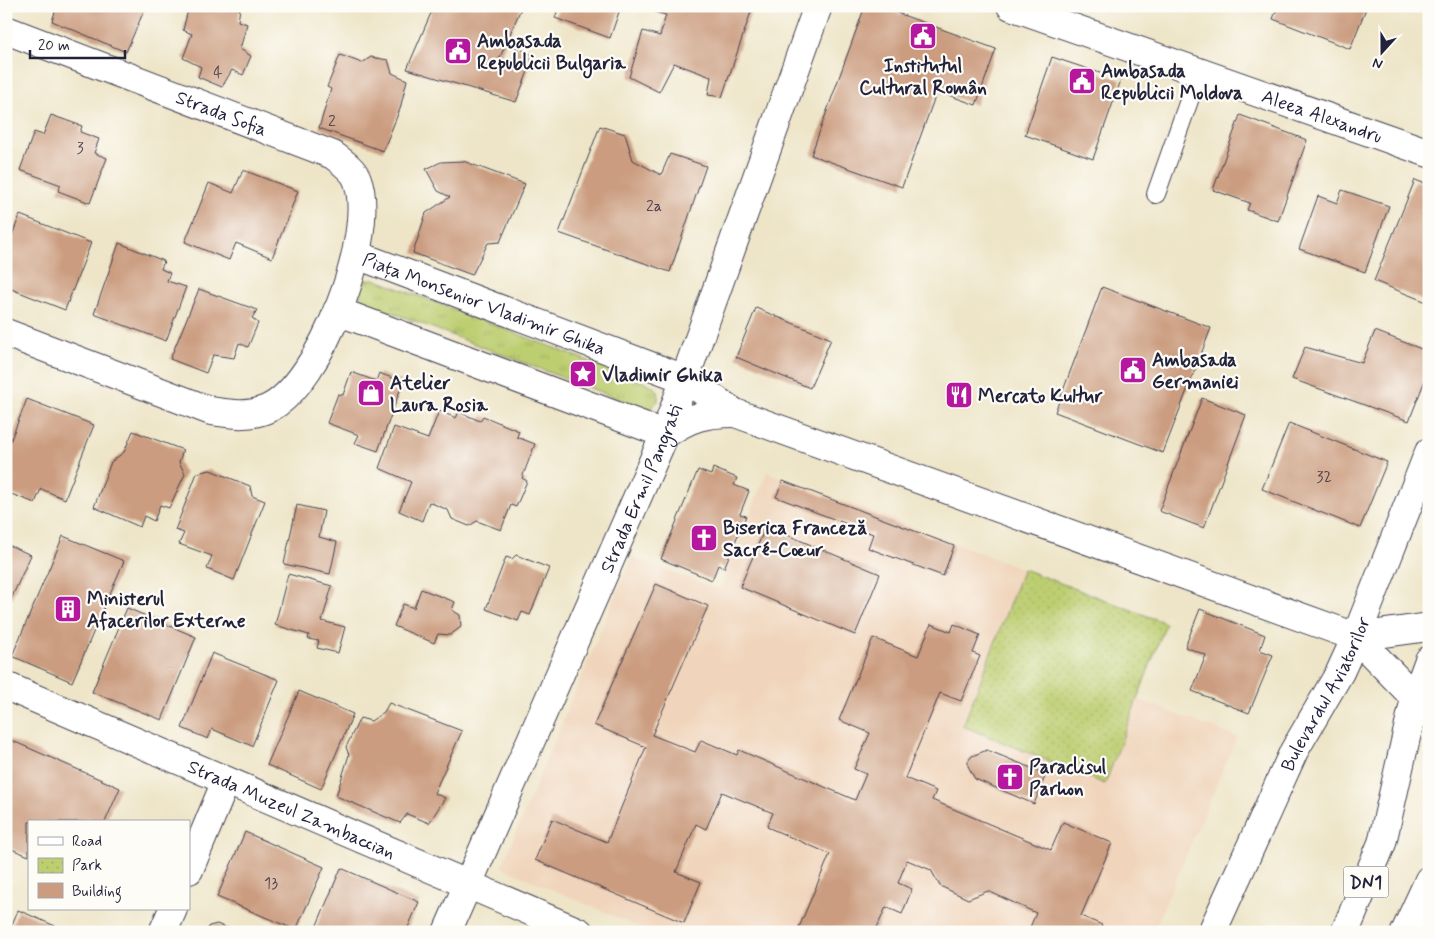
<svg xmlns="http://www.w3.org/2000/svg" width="1435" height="938" font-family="Mynerve,sans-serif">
	<defs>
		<pattern id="grass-tufts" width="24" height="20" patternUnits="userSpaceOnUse" patternTransform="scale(1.25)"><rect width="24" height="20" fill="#bdce71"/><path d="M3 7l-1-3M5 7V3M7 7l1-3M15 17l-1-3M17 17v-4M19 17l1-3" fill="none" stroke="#a2b163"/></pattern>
		<pattern id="park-dots" width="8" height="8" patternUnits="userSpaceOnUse" patternTransform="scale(1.25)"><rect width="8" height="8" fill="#bdce71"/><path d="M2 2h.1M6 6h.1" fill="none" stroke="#a2b163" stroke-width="1.8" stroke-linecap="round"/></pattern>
	</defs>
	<rect width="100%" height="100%" fill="#fdfcf7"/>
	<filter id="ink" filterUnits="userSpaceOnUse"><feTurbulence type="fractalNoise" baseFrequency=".02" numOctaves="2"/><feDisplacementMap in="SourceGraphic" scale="10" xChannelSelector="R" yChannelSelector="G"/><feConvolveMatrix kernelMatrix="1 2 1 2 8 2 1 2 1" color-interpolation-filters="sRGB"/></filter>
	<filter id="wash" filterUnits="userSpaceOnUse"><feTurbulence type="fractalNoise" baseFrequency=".0096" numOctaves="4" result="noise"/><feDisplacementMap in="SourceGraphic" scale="20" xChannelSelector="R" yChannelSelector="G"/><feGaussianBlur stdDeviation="1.12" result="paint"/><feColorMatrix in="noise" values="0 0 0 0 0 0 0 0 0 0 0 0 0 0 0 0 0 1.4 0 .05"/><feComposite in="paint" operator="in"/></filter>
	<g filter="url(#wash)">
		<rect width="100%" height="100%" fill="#eee5c8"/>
		<path fill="#f0d5bc" d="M 767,472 L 1166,623 L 1137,699 L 1237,737 L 1153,932 L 650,932 L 501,867 L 632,557 L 719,590 Z"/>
		<path fill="url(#grass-tufts)" stroke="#707856" d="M 374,279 L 651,385 L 658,391 L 658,401 L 651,408 L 642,408 L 365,302 L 359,295 L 365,280 Z"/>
		<path fill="url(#park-dots)" stroke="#707856" d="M 1023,569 L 1166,623 L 1105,784 L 963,726 Z"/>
		<g id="blocks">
			<path fill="#cb9c7f" d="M 57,6 L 146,6 L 126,52 L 52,21 Z
				M 189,6 L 232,6 L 240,9 L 238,21 L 247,24 L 240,49 L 251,56 L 243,75 L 232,70 L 222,87 L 198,77 L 201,67 L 183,58 L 192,34 L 183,30 Z
				M 434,6 L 522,6 L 498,62 L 512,64 L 516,47 L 534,56 L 516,102 L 407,69 Z
				M 559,6 L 621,6 L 610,38 L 555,18 Z
				M 657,6 L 753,6 L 722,97 L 708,95 L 711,77 L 674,63 L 659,92 L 629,77 L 643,31 L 660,36 L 666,15 L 655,12 Z
				M 865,6 L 878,6 L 996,49 L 976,105 L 937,91 L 902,187 L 811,155 Z
				M 1278,6 L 1367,6 L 1350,49 L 1273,19 Z
				M 340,55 L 362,63 L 371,57 L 388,60 L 392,73 L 407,80 L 400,109 L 383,151 L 319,128 L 331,89 L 327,87 Z
				M 1052,57 L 1121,80 L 1093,159 L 1025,135 Z
				M 51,115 L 82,126 L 80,132 L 99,139 L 94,153 L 107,158 L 90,203 L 58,191 L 61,185 L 20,170 L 34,132 L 43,135 Z
				M 1240,115 L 1307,140 L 1278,221 L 1247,210 L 1250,203 L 1213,190 Z
				M 600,126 L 625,134 L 633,160 L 661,175 L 670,154 L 706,166 L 670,272 L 559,233 Z
				M 463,161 L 525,184 L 500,242 L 488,243 L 472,275 L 413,253 L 426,213 L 450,197 L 438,191 L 426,169 L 441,162 Z
				M 243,170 L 298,191 L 272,258 L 236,243 L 229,260 L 185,242 L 209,183 L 233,193 Z
				M 1415,180 L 1429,185 L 1429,303 L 1374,281 Z
				M 1342,190 L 1389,206 L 1365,272 L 1299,249 L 1318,196 L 1337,203 Z
				M 20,215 L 91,243 L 65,310 L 6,287 L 6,250 Z
				M 119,243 L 164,261 L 161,269 L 170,273 L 167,281 L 186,287 L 166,341 L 94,314 Z
				M 1102,287 L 1211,328 L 1163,453 L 1055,412 Z
				M 199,289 L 257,310 L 252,318 L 258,323 L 248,347 L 239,343 L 234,358 L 213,355 L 206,373 L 170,359 Z
				M 756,308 L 831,339 L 810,388 L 736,357 Z
				M 1375,331 L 1429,352 L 1429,370 L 1409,421 L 1292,379 L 1305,347 L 1362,363 Z
				M 351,372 L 376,381 L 379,373 L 403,382 L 378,451 L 355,443 L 359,435 L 327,423 L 338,394 L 343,395 Z
				M 1202,398 L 1246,415 L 1204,528 L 1159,511 Z
				M 27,399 L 94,425 L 65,499 L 41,489 L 35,503 L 6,492 L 6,452 Z
				M 439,411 L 456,418 L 459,412 L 480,421 L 483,416 L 519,431 L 517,437 L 535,444 L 522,478 L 527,481 L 516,507 L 511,505 L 501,530 L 477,521 L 469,526 L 452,519 L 448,510 L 429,502 L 422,521 L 399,511 L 411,482 L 379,468 L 394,427 L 428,439 Z
				M 1289,423 L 1387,462 L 1360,528 L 1262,489 Z
				M 133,431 L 183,450 L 179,462 L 185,474 L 169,508 L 160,505 L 154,521 L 144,516 L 140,527 L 94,507 L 111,462 L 124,452 Z
				M 713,468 L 737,478 L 734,485 L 749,491 L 740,514 L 746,516 L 724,568 L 718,565 L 712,580 L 661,559 L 698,470 L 711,475 Z
				M 210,470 L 250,486 L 252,496 L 265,501 L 234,580 L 207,569 L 212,556 L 179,544 L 184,533 L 175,530 L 197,473 Z
				M 783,481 L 954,546 L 943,576 L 868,548 L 873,534 L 776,497 Z
				M 297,505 L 324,511 L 319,537 L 337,542 L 330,574 L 284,564 Z
				M 766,526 L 880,574 L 855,635 L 740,587 Z
				M 63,536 L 124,561 L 72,682 L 12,656 Z
				M 6,544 L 31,555 L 6,610 Z
				M 516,555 L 549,568 L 530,615 L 522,612 L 518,621 L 486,609 L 506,557 L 512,559 Z
				M 288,574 L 332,586 L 322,621 L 345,627 L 338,653 L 317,648 L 319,641 L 308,639 L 309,635 L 275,625 Z
				M 656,584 L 708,606 L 652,735 L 695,752 L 701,740 L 737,755 L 739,750 L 855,800 L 866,774 L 854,769 L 870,733 L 839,720 L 873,638 L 918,656 L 931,624 L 951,632 L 954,624 L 980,635 L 973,653 L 980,656 L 961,701 L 940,693 L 905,778 L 936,791 L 932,800 L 1051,850 L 1063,822 L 1112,843 L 1081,916 L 1102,925 L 1099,932 L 1028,932 L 1036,913 L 988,891 L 968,899 L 940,886 L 931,870 L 907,860 L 898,883 L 912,889 L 902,914 L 886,907 L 875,932 L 797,932 L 830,854 L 767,827 L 773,813 L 722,792 L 706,829 L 696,824 L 676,872 L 701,882 L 684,923 L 535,860 L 552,819 L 607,842 L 646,747 L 594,725 Z
				M 421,589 L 455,602 L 452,610 L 460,615 L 461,627 L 450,635 L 438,634 L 434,643 L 394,626 L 403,604 L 414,608 Z
				M 127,608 L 196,637 L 162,720 L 92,692 Z
				M 1200,609 L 1265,635 L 1260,650 L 1273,655 L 1249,713 L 1192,691 L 1206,655 L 1185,647 Z
				M 212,653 L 279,680 L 252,746 L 212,729 L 208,739 L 182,728 Z
				M 299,691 L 353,714 L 321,789 L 267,765 Z
				M 389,703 L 462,731 L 434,793 L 445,798 L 429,823 L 407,814 L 400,823 L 336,796 L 349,755 L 346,747 L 360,718 L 371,721 L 384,712 Z
				M 6,738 L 120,788 L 105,822 L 29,822 L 29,856 L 6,847 Z
				M 987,750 L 1046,774 L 1034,804 L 975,779 L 968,766 L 968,761 L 972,756 Z
				M 245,832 L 324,867 L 296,930 L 217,897 Z
				M 341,868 L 419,902 L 406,932 L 314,932 Z
				M 18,910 L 69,932 L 9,932 Z
				M 217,924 L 235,932 L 207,932 L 209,926 Z"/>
		</g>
	</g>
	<g filter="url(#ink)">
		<use href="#blocks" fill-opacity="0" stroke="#413f50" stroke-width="1"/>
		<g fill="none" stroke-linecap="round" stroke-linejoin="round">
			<g stroke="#413f50" stroke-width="20">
				<path id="lane" d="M 1156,194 L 1199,72"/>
			</g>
			<g stroke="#413f50" stroke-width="30">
				<g id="street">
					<path id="s1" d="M 1011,6 L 1429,153"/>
					<path id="s2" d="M 6,30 L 333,155 C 342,162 353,169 357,179 C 378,233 321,385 267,409 C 249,417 231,414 211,411 L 6,333"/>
					<path id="s3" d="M 357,255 L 685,379 L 735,413 L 1356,637 L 1415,698"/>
					<path d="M 337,311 L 665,434"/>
					<path d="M 665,434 C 691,417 704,413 735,413"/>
					<path d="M 1356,637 L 1429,627"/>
					<path id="s4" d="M 6,686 L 579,932"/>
					<path d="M 189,870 L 226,781"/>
					<path d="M 163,932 L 173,909"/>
					<path id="s5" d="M 447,932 L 665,434 L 818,6"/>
					<path id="s6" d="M 1212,932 L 1294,751 L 1340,672 L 1356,637 L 1429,452"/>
				</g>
			</g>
			<g stroke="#413f50" stroke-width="30">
				<path id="secondary" d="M 1415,698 L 1429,714"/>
			</g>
			<g stroke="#413f50" stroke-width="30">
				<path id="primary" d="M 1345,932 L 1382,843 L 1415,698 L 1429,660
					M 1405,932 L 1429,880"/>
			</g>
			<use href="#lane" stroke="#fff" stroke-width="18"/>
			<use href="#street" stroke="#fff" stroke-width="28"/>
			<use href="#secondary" stroke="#fff" stroke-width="28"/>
			<use href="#primary" stroke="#fff" stroke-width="28"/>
		</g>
	</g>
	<defs>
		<g id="civic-square" transform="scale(1.4375)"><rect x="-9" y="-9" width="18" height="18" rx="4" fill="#b5179e" stroke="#fdfcf7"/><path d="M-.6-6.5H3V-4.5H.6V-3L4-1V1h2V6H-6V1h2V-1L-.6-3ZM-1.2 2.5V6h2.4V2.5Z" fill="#fff"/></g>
		<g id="sight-square" transform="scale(1.4375)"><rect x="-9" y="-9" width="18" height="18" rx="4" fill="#b5179e" stroke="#fdfcf7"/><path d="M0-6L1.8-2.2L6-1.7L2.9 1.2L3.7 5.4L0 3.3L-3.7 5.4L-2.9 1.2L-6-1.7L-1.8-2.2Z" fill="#fff"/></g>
		<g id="shop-square" transform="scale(1.4375)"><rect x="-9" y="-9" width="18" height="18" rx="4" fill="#b5179e" stroke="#fdfcf7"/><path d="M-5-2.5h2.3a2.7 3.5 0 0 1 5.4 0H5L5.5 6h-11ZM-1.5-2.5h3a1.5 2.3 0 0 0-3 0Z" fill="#fff"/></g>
		<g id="restaurant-square" transform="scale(1.4375)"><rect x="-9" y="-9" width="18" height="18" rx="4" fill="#b5179e" stroke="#fdfcf7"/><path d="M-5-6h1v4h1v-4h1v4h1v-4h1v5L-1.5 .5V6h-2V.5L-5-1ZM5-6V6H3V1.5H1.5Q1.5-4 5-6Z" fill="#fff"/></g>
		<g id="church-square" transform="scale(1.4375)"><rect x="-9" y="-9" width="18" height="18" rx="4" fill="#b5179e" stroke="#fdfcf7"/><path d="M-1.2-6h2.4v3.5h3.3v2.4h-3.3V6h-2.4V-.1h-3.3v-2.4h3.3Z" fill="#fff"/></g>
		<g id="building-square" transform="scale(1.4375)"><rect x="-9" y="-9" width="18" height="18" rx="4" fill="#b5179e" stroke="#fdfcf7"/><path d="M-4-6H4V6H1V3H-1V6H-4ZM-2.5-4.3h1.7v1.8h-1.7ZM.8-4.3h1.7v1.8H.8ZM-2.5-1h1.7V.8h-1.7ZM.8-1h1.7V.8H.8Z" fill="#fff"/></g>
	</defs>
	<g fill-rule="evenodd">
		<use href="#civic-square" x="923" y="36"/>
		<use href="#civic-square" x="458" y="51"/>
		<use href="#civic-square" x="1082" y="81"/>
		<use href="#civic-square" x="1133" y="370"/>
		<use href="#sight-square" x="583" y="374"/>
		<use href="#shop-square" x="371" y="393"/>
		<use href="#restaurant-square" x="959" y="395"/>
		<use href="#church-square" x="704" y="538"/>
		<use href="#building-square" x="68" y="609"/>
		<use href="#church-square" x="1010" y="777"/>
	</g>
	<g text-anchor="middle" stroke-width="4.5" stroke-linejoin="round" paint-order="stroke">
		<g font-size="16" fill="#4c404c">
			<text x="218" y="77">4</text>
			<text x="332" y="126">2</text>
			<text x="80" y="153">3</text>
			<text x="654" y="211">2a</text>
			<text x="1324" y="482">32</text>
			<text x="271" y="888">13</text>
		</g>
		<rect fill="#fdfcf7" stroke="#646373" stroke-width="1" x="1343.5" y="866.5" width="45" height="31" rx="4"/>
		<g font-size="18" font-weight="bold" fill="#22223b">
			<text x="1366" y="888">DN1</text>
		</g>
		<g font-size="19" font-weight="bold" fill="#22223b" stroke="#fdfcf7" text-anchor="start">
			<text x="477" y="47">Ambasada<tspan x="477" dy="22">Republicii Bulgaria</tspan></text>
			<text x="923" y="72" text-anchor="middle">Institutul<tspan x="923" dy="22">Cultural Român</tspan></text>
			<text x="1101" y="77">Ambasada<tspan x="1101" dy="22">Republicii Moldova</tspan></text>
			<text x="1152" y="366">Ambasada<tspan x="1152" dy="22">Germaniei</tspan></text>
			<text x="602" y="381">Vladimir Ghika</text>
			<text x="390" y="389">Atelier<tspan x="390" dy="22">Laura Rosia</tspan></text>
			<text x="978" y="402">Mercato Kultur</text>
			<text x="723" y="534">Biserica Franceză<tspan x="723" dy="22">Sacré-Cœur</tspan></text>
			<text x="87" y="605">Ministerul<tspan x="87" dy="22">Afacerilor Externe</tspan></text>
			<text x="1029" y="773">Paraclisul<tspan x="1029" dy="22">Parhon</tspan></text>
		</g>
		<g font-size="19" fill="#22223b" stroke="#fdfcf7">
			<text dy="7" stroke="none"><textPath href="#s2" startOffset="231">Strada Sofia</textPath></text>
			<text dy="7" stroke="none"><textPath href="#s1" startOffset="330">Aleea Alexandru</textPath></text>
			<text dy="7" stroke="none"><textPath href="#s3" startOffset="136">Piața Monsenior Vladimir Ghika</textPath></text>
			<text dy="7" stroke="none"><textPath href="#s5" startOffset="484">Strada Ermil Pangrati</textPath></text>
			<text dy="7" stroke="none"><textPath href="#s6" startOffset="264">Bulevardul Aviatorilor</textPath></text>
			<text dy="7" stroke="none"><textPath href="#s4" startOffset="311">Strada Muzeul Zambaccian</textPath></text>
		</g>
	</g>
	<rect width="1435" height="938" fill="none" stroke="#fdfcf7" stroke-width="25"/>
	<rect x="28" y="820" width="162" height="90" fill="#fdfcf7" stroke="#a5a5ac"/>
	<rect x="38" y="837" width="25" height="8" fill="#ffffff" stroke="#a5a5ac"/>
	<text x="72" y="846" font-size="15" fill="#22223b">Road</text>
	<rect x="38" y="858" width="25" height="15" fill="url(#park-dots)" stroke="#a5a5ac"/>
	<text x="72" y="870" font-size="15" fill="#22223b">Park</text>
	<rect x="38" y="883" width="25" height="15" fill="#cb9c7f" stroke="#a5a5ac"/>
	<text x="72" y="896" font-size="15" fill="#22223b">Building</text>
	<g transform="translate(1382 52) rotate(201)" stroke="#fdfcf7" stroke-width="4" paint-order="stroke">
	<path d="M0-4L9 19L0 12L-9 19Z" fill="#22223b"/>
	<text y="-8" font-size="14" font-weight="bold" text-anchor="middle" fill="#22223b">N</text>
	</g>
	<path d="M30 50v8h95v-8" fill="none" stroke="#22223b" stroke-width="2.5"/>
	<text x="38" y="50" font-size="15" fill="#22223b" stroke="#fdfcf7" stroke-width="4" paint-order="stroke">20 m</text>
</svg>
